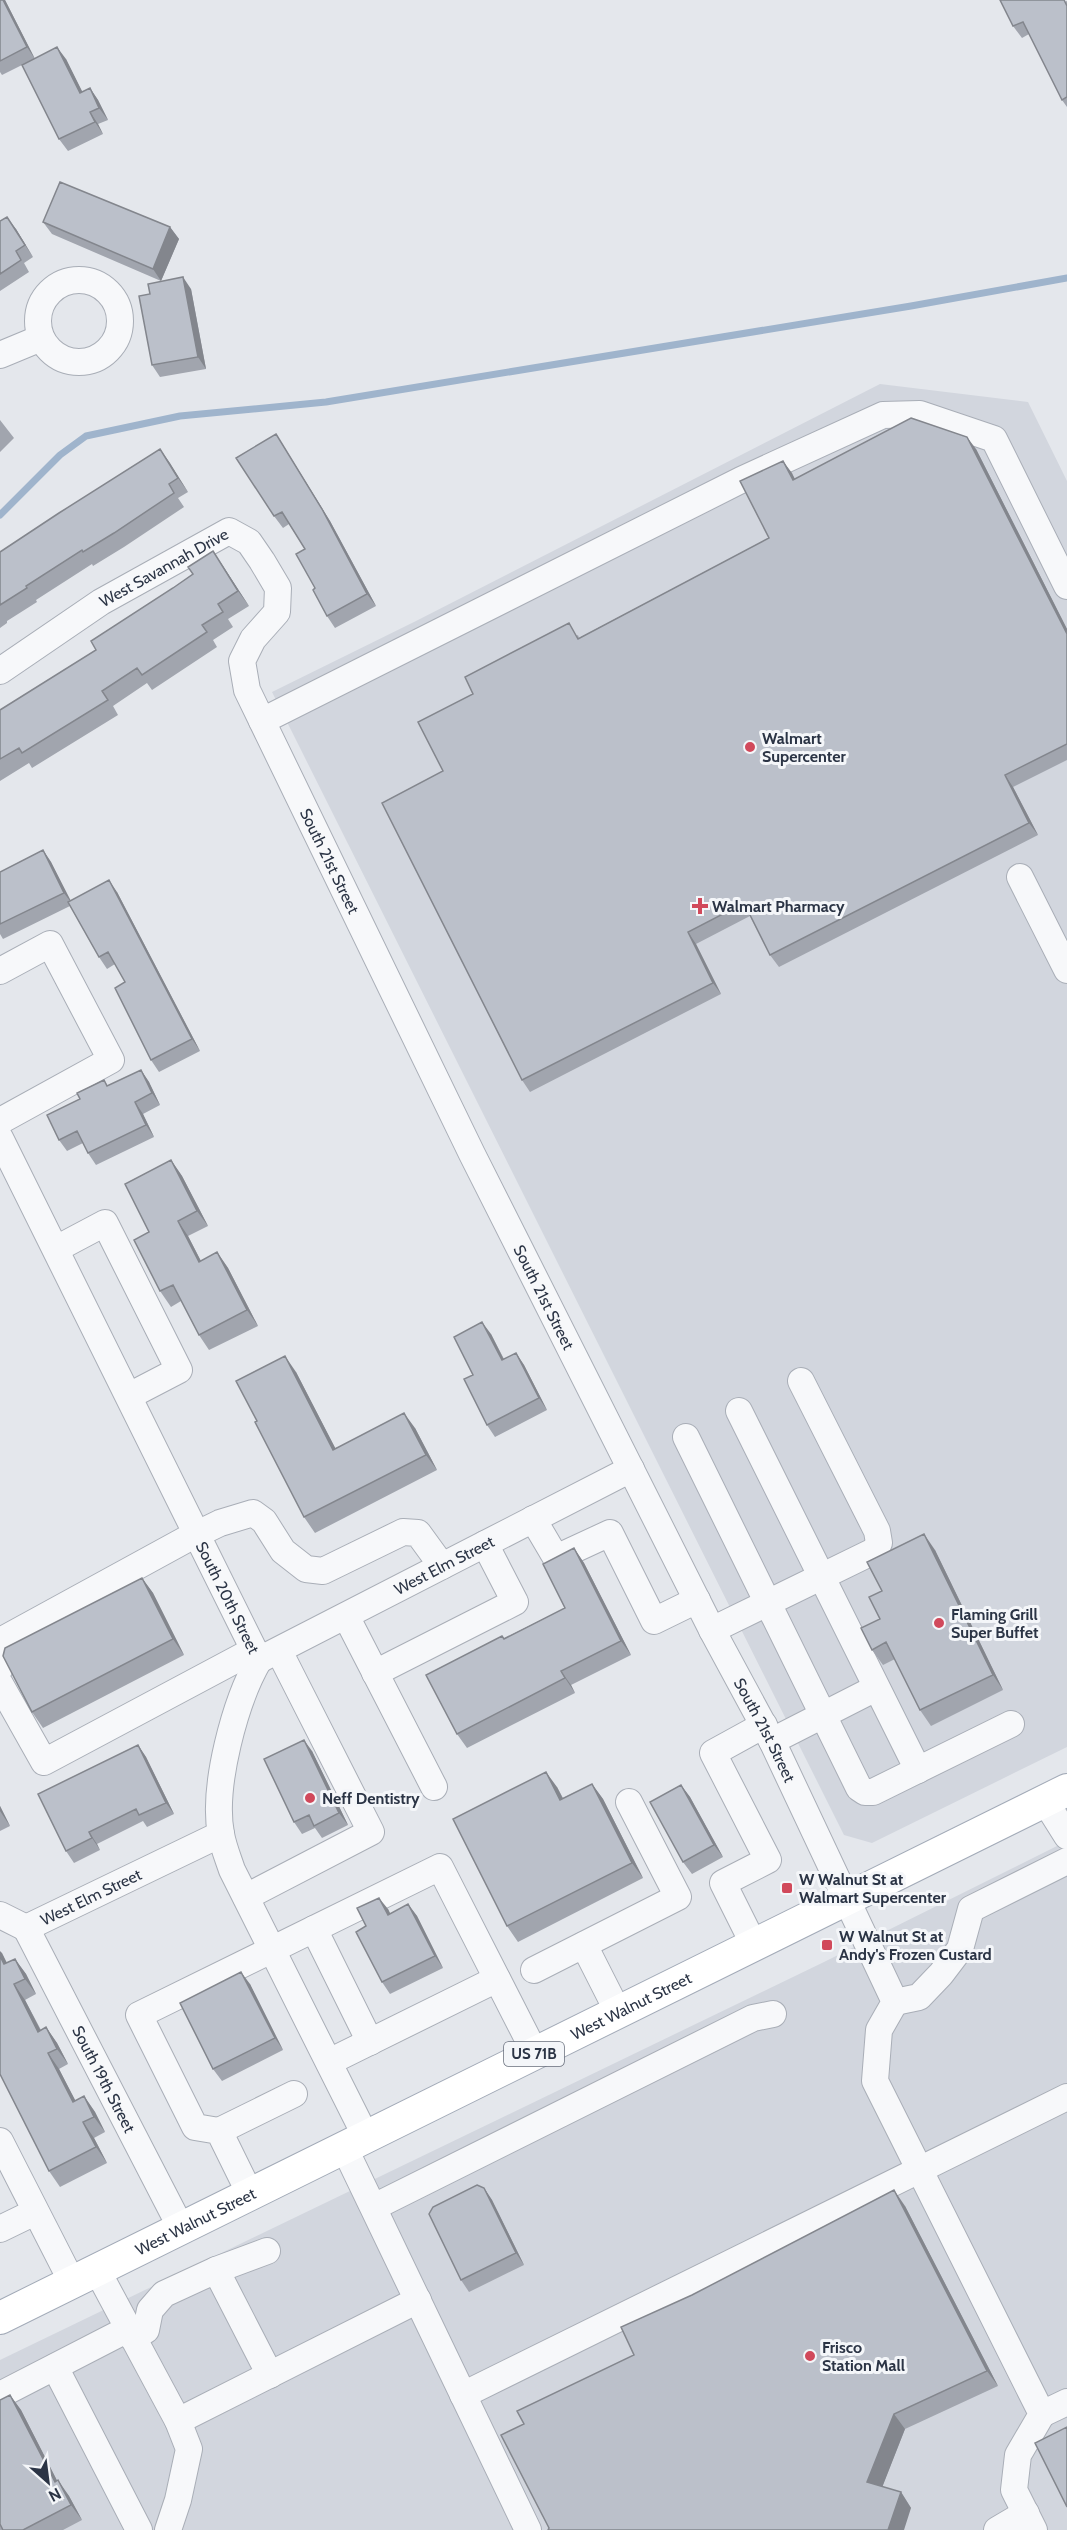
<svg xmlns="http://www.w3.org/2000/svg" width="1067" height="2530" font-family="Cabin,sans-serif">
	<rect width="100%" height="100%" fill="#e4e7ec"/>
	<path fill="#d2d6de" d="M 880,384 L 1028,402 L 1067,481 L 1067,1747 L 872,1843 L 844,1835 L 272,692 L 416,621 Z
		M 1067,1841 L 1067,2530 L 0,2530 L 0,2360 L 824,1962 Z"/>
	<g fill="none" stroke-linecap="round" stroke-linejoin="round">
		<path stroke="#9fb4cc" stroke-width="7" d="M 0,515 L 60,455 L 86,436 L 180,416 L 326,402 L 911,306 L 1067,278"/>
		<g stroke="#a9aeb7" stroke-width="28">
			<g id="minor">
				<circle cx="79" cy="321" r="41"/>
				<path d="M 0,355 L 41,338"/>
				<path id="s1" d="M 0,671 L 101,602 L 229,531 L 249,542 L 262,561 L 278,588 L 277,612 L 253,639 L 242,661 L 247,690 L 472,1154 L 712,1630 L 772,1741 L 895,2002 L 879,2030 L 875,2081 L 1042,2414 L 1018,2455 L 1014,2490 L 1034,2530"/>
				<path d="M 262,721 L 741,480 L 883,415 L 920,414 L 994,439 L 1067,586"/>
				<path d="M 1020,877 L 1067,970"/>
				<path d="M 0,971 L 50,944 L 111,1060 L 0,1121"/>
				<path id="s2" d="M 0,1138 L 259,1660"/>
				<path d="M 56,1249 L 105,1223 L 179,1370 L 129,1396"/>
				<path d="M 739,1411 L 918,1770"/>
				<path d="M 686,1437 L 859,1788 L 865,1792 L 873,1792 L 1011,1724"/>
				<path d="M 533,1519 L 556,1558 L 610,1533 L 654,1621 L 697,1600"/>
				<path d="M 346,1616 L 434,1787"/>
				<path d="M 712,1630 L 874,1551 L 879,1543 L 877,1531 L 801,1381"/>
				<path d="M 259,1660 C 235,1701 212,1787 221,1834 C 223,1846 228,1858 232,1870 L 366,2137"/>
				<path id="s3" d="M 259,1660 L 631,1469"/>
				<path d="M 0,1668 L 4,1639 L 185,1540 L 220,1523 L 253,1513 L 264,1521 L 283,1551 L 306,1569 L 323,1571 L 403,1532 L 418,1533 L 442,1566"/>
				<path d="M 375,1673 L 515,1602 L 485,1544"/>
				<path d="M 0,1684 L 44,1762 L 254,1650"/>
				<path d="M 772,1741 L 876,1688"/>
				<path d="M 1045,1801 L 1067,1836"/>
				<path d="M 246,1897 L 371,1832 L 279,1651"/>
				<path d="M 0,1915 L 26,1928"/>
				<path id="s4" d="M 26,1928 L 181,2228"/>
				<path id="s5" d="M 26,1928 L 221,1834"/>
				<path d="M 314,1929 L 370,2042"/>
				<path d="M 584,1945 L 618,2012"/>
				<path d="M 754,1945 L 723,1883 L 768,1860 L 713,1753 L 764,1725"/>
				<path d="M 534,1970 L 678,1897 L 629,1802"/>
				<path d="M 895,2002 L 919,1997 L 941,1974 L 960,1949 L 971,1909 L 1067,1861"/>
				<path d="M 329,2062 L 497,1979"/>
				<path d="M 219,2131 L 294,2094"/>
				<path d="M 0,2141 L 72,2282"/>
				<path d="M 344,2147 L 528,2530"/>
				<path d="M 250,2194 L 219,2131 L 195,2127 L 139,2015 L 440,1867 L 535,2053"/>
				<path d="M 374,2207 L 753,2018 L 773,2014"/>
				<path d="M 0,2229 L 35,2212"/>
				<path d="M 97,2270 L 178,2421 L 189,2449 L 178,2500 L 168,2530"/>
				<path d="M 216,2270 L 267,2251"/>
				<path d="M 133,2338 L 146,2330 L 150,2310 L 164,2294 L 216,2270 L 270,2375"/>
				<path d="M 55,2367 L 139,2530"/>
				<path d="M 0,2395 L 128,2329"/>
				<path d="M 463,2395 L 1067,2097"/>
				<path d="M 1042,2414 L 1067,2402"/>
				<path d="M 178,2421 L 418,2300"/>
				<path d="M 997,2530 L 1026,2513"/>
			</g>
		</g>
		<g stroke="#a3abb8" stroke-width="34">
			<g id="major">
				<path id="s6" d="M 0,2318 L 1067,1790"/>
			</g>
		</g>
		<use href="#minor" stroke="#f7f8fa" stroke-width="26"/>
		<use href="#major" stroke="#fff" stroke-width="32"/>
	</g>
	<path fill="#a1a5ae" d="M 0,0 L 5,0 L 35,59 L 66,59 L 82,92 L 90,88 L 98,100 L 108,120 L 98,124 L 103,134 L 68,151 L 59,139 L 22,65 L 2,75 L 0,72 Z
		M 1067,1 L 1067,107 L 1062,100 L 1029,34 L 1022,38 L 1013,26 Z
		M 0,221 L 16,229 L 33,257 L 24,263 L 29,272 L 0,291 Z
		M 43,222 L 170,227 L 179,239 L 161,281 L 52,234 Z
		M 191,289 L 206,369 L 160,377 L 152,365 Z
		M 0,420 L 14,438 L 0,452 Z
		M 276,434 L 330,521 L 376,606 L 335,628 L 327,616 L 315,588 L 305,549 L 289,524 L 283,528 L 274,516 Z
		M 160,449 L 188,492 L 178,498 L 184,507 L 124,547 L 93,566 L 92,564 L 36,600 L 37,602 L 7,621 L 7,623 L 0,628 L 0,552 Z
		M 976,449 L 1067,629 L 1067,760 L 1013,787 L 1038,835 L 779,967 L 770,955 L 750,916 L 696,944 L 721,994 L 530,1092 L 522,1080 L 443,771 L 473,694 L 578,635 L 579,638 L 769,538 L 783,461 L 795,479 Z
		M 213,551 L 249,606 L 228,619 L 233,627 L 213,640 L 217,647 L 152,690 L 147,683 L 113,706 L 118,715 L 32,768 L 29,763 L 0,781 L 0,710 L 96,650 L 173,588 L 193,574 Z
		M 43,850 L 51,862 L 70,901 L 117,892 L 200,1051 L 159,1072 L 151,1060 L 125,982 L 115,964 L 107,969 L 99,957 L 70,906 L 3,939 L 0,934 L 0,872 Z
		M 141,1070 L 149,1082 L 160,1105 L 143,1114 L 154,1137 L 96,1165 L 88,1153 L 83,1143 L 67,1151 L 59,1140 L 80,1099 L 104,1080 L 108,1086 Z
		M 171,1160 L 182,1176 L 208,1226 L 188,1236 L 201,1261 L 217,1252 L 228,1268 L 258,1326 L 209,1350 L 199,1335 L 181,1301 L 171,1307 L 160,1291 L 149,1232 Z
		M 491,1334 L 504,1359 L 516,1353 L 524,1365 L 547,1410 L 495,1437 L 487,1425 L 473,1375 Z
		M 296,1372 L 335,1448 L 415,1428 L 437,1470 L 315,1533 L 304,1517 L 257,1421 Z
		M 574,1548 L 584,1563 L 631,1655 L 571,1685 L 575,1693 L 467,1748 L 457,1734 L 504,1638 L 565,1608 Z
		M 935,1550 L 1003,1690 L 931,1726 L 920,1710 L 895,1659 L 883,1665 L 872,1650 L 880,1619 L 882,1591 Z
		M 142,1578 L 153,1593 L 184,1655 L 43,1728 L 32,1712 Z
		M 138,1745 L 146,1757 L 174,1814 L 147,1827 L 143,1821 L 97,1844 L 100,1850 L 74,1863 L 66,1851 Z
		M 312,1751 L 348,1825 L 322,1838 L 315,1828 L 302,1834 L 294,1822 Z
		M 592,1784 L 603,1799 L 643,1878 L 518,1942 L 507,1926 L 557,1787 L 563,1798 Z
		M 681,1785 L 690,1797 L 723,1857 L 692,1874 L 683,1862 Z
		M 0,1806 L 10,1826 L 0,1831 Z
		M 408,1904 L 417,1916 L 443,1968 L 390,1994 L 382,1982 L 366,1926 L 388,1909 L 390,1914 Z
		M 2,1953 L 6,1963 L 15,1959 L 26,1974 L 36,1994 L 25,2000 L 41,2030 L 46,2027 L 57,2043 L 68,2064 L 59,2069 L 75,2101 L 84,2096 L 95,2112 L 105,2132 L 94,2138 L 107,2163 L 60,2187 L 49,2171 Z
		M 250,1984 L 283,2050 L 222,2081 L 213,2069 Z
		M 484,2188 L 492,2200 L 524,2265 L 469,2292 L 461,2280 Z
		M 905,2206 L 998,2386 L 905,2429 L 882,2487 L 901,2492 L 911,2508 L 549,2528 L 524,2424 L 634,2355 Z
		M 10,2395 L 21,2410 L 57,2481 L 69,2496 L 82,2520 L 63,2530 L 0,2530 L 0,2400 Z"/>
	<path fill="#83868d" d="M 3,0 L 5,0 L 35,59 L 27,47 Z
		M 57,47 L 66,59 L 89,105 L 80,93 Z
		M 90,88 L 98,100 L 108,120 L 99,108 Z
		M 90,112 L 98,124 L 103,134 L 95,122 Z
		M 7,217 L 16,229 L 33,257 L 25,245 Z
		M 170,227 L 179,239 L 161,281 L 153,269 Z
		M 183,277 L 191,289 L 206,369 L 198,357 Z
		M 276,434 L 330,521 L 376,606 L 367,594 Z
		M 967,437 L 976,449 L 1067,629 L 1067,634 Z
		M 160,449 L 170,463 L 188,492 L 178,478 Z
		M 783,461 L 792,473 L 801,492 L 793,480 Z
		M 213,551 L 223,566 L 249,606 L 238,591 Z
		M 1005,775 L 1013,787 L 1038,835 L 1029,823 Z
		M 43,850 L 51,862 L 73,905 L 64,893 Z
		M 109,880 L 117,892 L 200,1051 L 192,1039 Z
		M 688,932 L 696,944 L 721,994 L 713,983 Z
		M 141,1070 L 149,1082 L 160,1105 L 152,1093 Z
		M 135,1102 L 143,1114 L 154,1137 L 146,1125 Z
		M 171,1160 L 182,1176 L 208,1226 L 197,1211 Z
		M 178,1221 L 188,1236 L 209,1277 L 199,1262 Z
		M 217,1252 L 228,1268 L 258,1326 L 247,1310 Z
		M 482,1322 L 491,1334 L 510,1372 L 502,1360 Z
		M 516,1353 L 524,1365 L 547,1410 L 539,1398 Z
		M 285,1356 L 296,1372 L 344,1465 L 333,1450 Z
		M 404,1413 L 415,1428 L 437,1470 L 426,1455 Z
		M 924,1534 L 935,1550 L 1003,1690 L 993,1675 Z
		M 574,1548 L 584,1563 L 631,1655 L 621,1641 Z
		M 142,1578 L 153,1593 L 184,1655 L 173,1639 Z
		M 561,1671 L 571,1685 L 575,1693 L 565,1678 Z
		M 304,1740 L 312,1751 L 348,1825 L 339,1813 Z
		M 138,1745 L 146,1757 L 174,1814 L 166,1803 Z
		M 546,1772 L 557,1787 L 571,1815 L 560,1800 Z
		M 592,1784 L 603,1799 L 643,1878 L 632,1863 Z
		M 681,1785 L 690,1797 L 723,1857 L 714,1845 Z
		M 0,1806 L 10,1826 L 0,1811 Z
		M 89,1832 L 97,1844 L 100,1850 L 92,1838 Z
		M 379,1898 L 388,1909 L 397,1927 L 388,1915 Z
		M 408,1904 L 417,1916 L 443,1968 L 435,1956 Z
		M 0,1951 L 2,1953 L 15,1979 L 4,1964 L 0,1956 Z
		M 15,1959 L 26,1974 L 36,1994 L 25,1979 Z
		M 241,1972 L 250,1984 L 283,2050 L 275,2038 Z
		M 14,1984 L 25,2000 L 49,2047 L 38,2032 Z
		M 46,2027 L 57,2043 L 68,2064 L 57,2049 Z
		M 48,2053 L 59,2069 L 84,2117 L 73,2102 Z
		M 84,2096 L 95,2112 L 105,2132 L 94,2117 Z
		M 83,2122 L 94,2138 L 107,2163 L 96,2147 Z
		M 484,2188 L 492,2200 L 524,2265 L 516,2253 Z
		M 894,2190 L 905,2206 L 998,2386 L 987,2371 Z
		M 10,2395 L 21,2410 L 66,2498 L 55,2482 Z
		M 894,2414 L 905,2429 L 878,2498 L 867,2482 Z
		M 58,2480 L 69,2496 L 82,2520 L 71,2505 Z
		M 901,2492 L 911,2508 L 904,2530 L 888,2530 Z"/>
	<path fill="#bbc0ca" stroke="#83868d" stroke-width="1.5" d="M 0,0 L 3,0 L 27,47 L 0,61 Z
		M 1000,0 L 1064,0 L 1067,6 L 1067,97 L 1062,100 L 1023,22 L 1013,26 Z
		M 57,47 L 80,93 L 90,88 L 99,108 L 90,112 L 95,122 L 59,139 L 22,65 Z
		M 60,182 L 170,227 L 153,269 L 43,222 Z
		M 7,217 L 25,245 L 16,251 L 21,260 L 0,274 L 0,221 Z
		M 183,277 L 198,357 L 152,365 L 139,296 L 150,294 L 148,284 Z
		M 911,418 L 967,437 L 1067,634 L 1067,744 L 1005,775 L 1029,823 L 770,955 L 744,903 L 688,932 L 713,983 L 522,1080 L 382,803 L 443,771 L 418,722 L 473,694 L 465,677 L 569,623 L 578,639 L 769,538 L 740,481 L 783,461 L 793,480 Z
		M 276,434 L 322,509 L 367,594 L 327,616 L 313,590 L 315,588 L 296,554 L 305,549 L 282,512 L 274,516 L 236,458 Z
		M 160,449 L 178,478 L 169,484 L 174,493 L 114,533 L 83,552 L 82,550 L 26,586 L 27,588 L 0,605 L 0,552 L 59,513 Z
		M 213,551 L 238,591 L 218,604 L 223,612 L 202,625 L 207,632 L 142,675 L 137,668 L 102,691 L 108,700 L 22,753 L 19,748 L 0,759 L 0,710 L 96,650 L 91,641 L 173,588 L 193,574 L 188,567 Z
		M 43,850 L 64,893 L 0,924 L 0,872 Z
		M 109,880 L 192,1039 L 151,1060 L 115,988 L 125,982 L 108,952 L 99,957 L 68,902 Z
		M 141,1070 L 152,1093 L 135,1102 L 146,1125 L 88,1153 L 77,1131 L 59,1140 L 47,1115 L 80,1099 L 77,1093 L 104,1080 L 107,1086 Z
		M 171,1160 L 197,1211 L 178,1221 L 199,1262 L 217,1252 L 247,1310 L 199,1335 L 173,1285 L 160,1291 L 134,1240 L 149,1232 L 125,1184 Z
		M 482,1322 L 502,1360 L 516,1353 L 539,1398 L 487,1425 L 464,1379 L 473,1375 L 454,1337 Z
		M 285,1356 L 333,1450 L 404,1413 L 426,1455 L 304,1517 L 255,1422 L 257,1421 L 236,1381 Z
		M 924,1534 L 993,1675 L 920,1710 L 886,1642 L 872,1650 L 861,1628 L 880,1619 L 869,1597 L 882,1591 L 867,1562 Z
		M 574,1548 L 621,1641 L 561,1671 L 565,1678 L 457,1734 L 426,1675 L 502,1636 L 504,1639 L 565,1608 L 543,1564 Z
		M 142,1578 L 173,1639 L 32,1712 L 3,1656 L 5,1648 Z
		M 304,1740 L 339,1813 L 314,1826 L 309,1815 L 294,1822 L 264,1759 Z
		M 138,1745 L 166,1803 L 139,1815 L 136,1809 L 89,1832 L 92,1838 L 66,1851 L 38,1794 Z
		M 546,1772 L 560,1800 L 592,1784 L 632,1863 L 507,1926 L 453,1819 Z
		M 681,1785 L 714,1845 L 683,1862 L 650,1802 Z
		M 379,1898 L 388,1915 L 408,1904 L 435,1956 L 382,1982 L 356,1932 L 366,1926 L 357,1908 Z
		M 0,1956 L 4,1964 L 15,1959 L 25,1979 L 14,1984 L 38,2032 L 46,2027 L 57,2049 L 48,2053 L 73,2102 L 84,2096 L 94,2117 L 83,2122 L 96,2147 L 49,2171 L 0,2074 Z
		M 241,1972 L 275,2038 L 213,2069 L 180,2003 Z
		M 477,2185 L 484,2188 L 516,2253 L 461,2280 L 429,2214 L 433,2207 Z
		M 894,2190 L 987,2371 L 894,2414 L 867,2482 L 901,2492 L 888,2530 L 548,2530 L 549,2528 L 501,2435 L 524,2424 L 517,2411 L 634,2355 L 621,2327 L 692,2295 Z
		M 10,2395 L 55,2482 L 58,2480 L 71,2505 L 23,2530 L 3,2530 L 0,2524 L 0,2400 Z
		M 1067,2427 L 1067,2507 L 1035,2443 Z"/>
	<g fill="#d1495b" stroke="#f4f6f9" stroke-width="2">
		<circle cx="750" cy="747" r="6"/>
		<path d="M697 897h6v6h6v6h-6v6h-6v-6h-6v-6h6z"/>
		<circle cx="939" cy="1623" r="6"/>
		<circle cx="310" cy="1798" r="6"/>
		<rect x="781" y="1882" width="12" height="12" rx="3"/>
		<rect x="821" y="1939" width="12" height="12" rx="3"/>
		<circle cx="810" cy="2356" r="6"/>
	</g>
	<g text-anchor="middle" stroke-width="6" stroke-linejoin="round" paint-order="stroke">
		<rect fill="#f4f6f9" stroke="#676e7b" stroke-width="1.5" x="504" y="2042" width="60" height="24" rx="4.5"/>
		<g font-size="15" font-weight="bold" fill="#2b3445">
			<text x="534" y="2059">US 71B</text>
		</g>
		<g font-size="16" fill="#2b3445" stroke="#f4f6f9">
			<text dy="6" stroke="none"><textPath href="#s1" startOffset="194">West Savannah Drive</textPath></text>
			<text dy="6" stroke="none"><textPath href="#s1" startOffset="650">South 21st Street</textPath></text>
			<text dy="6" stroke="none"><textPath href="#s1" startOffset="1136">South 21st Street</textPath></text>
			<text dy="6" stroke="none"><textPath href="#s3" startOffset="208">West Elm Street</textPath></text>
			<text dy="6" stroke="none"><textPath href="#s2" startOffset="513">South 20th Street</textPath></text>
			<text dy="6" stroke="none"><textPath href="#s1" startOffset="1622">South 21st Street</textPath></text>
			<text dy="6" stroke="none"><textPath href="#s5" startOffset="72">West Elm Street</textPath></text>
			<text dy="6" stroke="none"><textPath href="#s6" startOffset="704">West Walnut Street</textPath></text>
			<text dy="6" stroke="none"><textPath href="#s4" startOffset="170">South 19th Street</textPath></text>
			<text dy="6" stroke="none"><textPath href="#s6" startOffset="218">West Walnut Street</textPath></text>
		</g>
		<g font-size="16" font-weight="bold" fill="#2b3445" stroke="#f4f6f9" text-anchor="start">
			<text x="762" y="744">Walmart<tspan x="762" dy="18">Supercenter</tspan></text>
			<text x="712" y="912">Walmart Pharmacy</text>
			<text x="951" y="1620">Flaming Grill<tspan x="951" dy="18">Super Buffet</tspan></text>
			<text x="322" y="1804">Neff Dentistry</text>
			<text x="799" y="1885">W Walnut St at<tspan x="799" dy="18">Walmart Supercenter</tspan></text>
			<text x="839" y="1942">W Walnut St at<tspan x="839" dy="18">Andy's Frozen Custard</tspan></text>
			<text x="822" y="2353">Frisco<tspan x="822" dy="18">Station Mall</tspan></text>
		</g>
	</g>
	<g transform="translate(48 2482) rotate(152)" stroke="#f4f6f9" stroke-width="4.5" paint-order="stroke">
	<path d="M0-4.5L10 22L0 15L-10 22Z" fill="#2b3445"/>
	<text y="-9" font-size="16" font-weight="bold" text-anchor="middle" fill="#2b3445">N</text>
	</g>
</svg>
